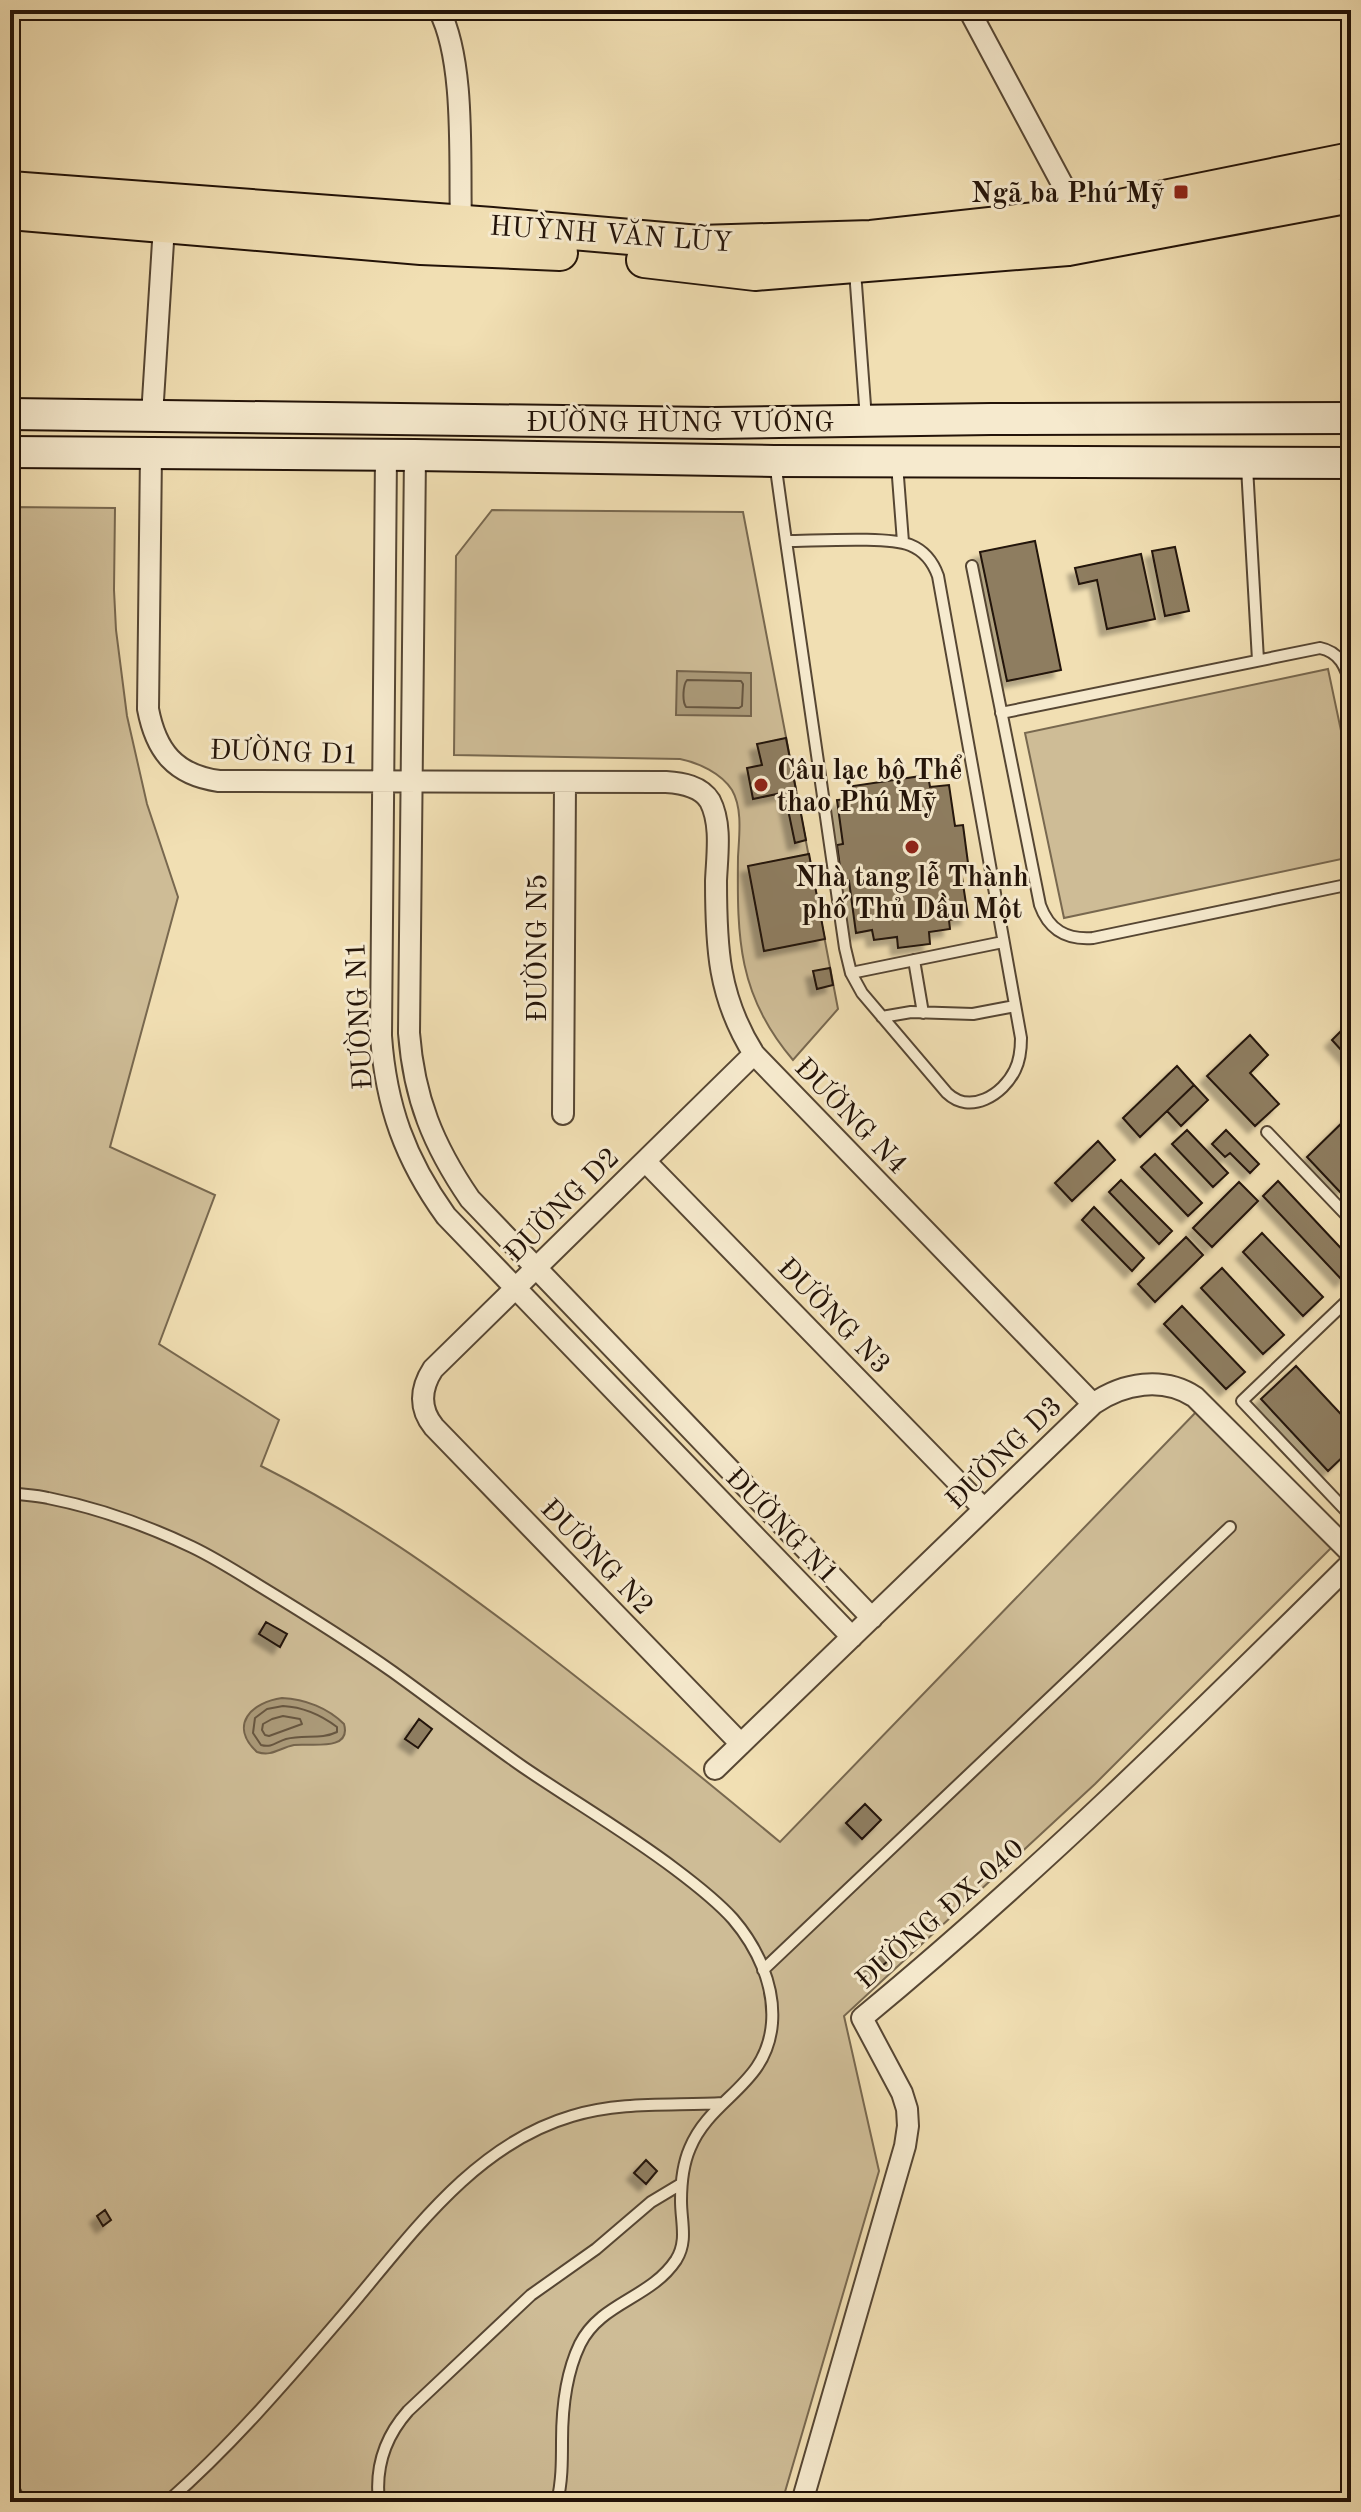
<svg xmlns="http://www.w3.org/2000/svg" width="1361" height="2512" font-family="'Old Standard TT',serif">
	<defs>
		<filter id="shadow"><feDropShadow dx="-7" dy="7" stdDeviation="2" flood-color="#0004"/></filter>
	</defs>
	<rect width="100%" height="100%" fill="#f1dfb3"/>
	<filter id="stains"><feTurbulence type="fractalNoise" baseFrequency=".0025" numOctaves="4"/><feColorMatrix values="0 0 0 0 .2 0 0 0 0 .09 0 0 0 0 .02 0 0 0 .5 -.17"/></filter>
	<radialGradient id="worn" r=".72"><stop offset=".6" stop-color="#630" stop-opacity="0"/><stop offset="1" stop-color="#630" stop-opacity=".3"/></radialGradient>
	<path fill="#cebc96" stroke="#78684f" stroke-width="2" d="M 10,507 L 115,508 L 114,590 L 116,630 L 127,716 L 147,804 L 178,897 L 110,1147 L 215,1195 L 159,1344 L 279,1420 L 261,1466 C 361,1516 442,1574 530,1641 C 615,1706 698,1774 780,1842 L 1198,1410 L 1332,1547 L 1095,1784 L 844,2016 L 879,2171 L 782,2502 L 10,2502 Z
		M 492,510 L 743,512 L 838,1009 L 793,1060 C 738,996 737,938 738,857 C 739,837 743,809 732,790 C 721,773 699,763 680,759 L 454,755 L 456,556 Z
		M 1328,669 L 1351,778 L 1351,857 L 1064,918 L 1025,733 Z"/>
	<path fill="#ab9a79" stroke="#75644c" stroke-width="2" d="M 677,671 L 751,673 L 751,716 L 676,715 Z
		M 282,1698 C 305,1699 328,1708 344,1724 C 352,1752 310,1743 294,1745 C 279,1748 272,1757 257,1752 C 228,1725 252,1702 282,1698 Z"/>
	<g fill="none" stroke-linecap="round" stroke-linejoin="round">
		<path stroke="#675640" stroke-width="2" d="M 687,680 L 741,681 L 743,684 L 742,706 L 739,708 L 686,707 C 682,701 683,685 687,680 Z
			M 283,1706 C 303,1707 321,1715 337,1727 L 337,1732 C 321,1740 303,1734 286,1739 C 276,1742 272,1748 261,1745 L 253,1733 L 255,1718 L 267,1709 Z
			M 283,1716 L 300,1719 L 302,1724 L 269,1736 L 265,1735 L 262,1730 L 263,1724 L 272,1719 Z"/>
	</g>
	<path fill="#8e7d61" stroke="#231308" stroke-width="2" filter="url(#shadow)" d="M 1035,541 L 1061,670 L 1007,681 L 980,552 Z
		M 1175,547 L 1189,611 L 1165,616 L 1152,551 Z
		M 1141,554 L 1155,619 L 1107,629 L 1097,580 L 1079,584 L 1075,568 Z
		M 786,738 L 796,790 L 753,799 L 747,768 L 762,765 L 757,744 Z
		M 928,775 L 930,787 L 949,785 L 955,826 L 963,825 L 968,863 L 960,864 L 968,917 L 949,920 L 950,929 L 929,932 L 930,944 L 898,948 L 897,937 L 874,940 L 872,930 L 856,933 L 849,881 L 842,882 L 837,845 L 843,844 L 837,800 L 854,798 L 853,786 Z
		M 798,798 L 806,840 L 795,843 L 786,800 Z
		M 809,854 L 825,939 L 764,951 L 748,866 Z
		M 830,968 L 833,985 L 817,989 L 813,971 Z
		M 1350,1022 L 1351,1024 L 1351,1061 L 1332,1040 Z
		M 1250,1035 L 1268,1055 L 1250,1073 L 1279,1104 L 1255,1126 L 1207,1076 Z
		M 1177,1066 L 1194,1085 L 1140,1137 L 1123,1118 Z
		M 1194,1085 L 1208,1100 L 1181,1126 L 1167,1111 Z
		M 1351,1114 L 1351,1167 L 1342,1175 L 1349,1183 L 1340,1192 L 1307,1157 Z
		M 1187,1130 L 1228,1173 L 1213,1187 L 1172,1144 Z
		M 1226,1130 L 1259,1164 L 1250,1173 L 1230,1153 L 1225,1157 L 1212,1144 Z
		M 1098,1141 L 1115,1160 L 1072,1201 L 1055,1183 Z
		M 1155,1154 L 1202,1203 L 1188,1216 L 1141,1167 Z
		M 1121,1180 L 1172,1231 L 1159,1244 L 1109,1192 Z
		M 1278,1181 L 1351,1259 L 1351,1271 L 1342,1280 L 1263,1196 Z
		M 1239,1182 L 1258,1201 L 1212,1247 L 1193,1228 Z
		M 1094,1207 L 1144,1258 L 1132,1271 L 1082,1220 Z
		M 1262,1233 L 1323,1297 L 1303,1316 L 1243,1252 Z
		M 1186,1237 L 1203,1255 L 1155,1302 L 1138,1284 Z
		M 1222,1268 L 1284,1335 L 1263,1354 L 1201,1288 Z
		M 1182,1306 L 1245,1372 L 1226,1389 L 1164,1324 Z
		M 1296,1366 L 1351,1425 L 1351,1449 L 1328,1471 L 1261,1399 Z
		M 266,1622 L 287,1634 L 280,1647 L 259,1634 Z
		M 419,1719 L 432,1729 L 418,1748 L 405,1739 Z
		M 865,1804 L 881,1820 L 862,1839 L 846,1823 Z
		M 886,1945 L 895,1955 L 876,1971 L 867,1961 Z
		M 646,2160 L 657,2171 L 646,2184 L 634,2173 Z
		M 105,2210 L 111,2220 L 103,2226 L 97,2216 Z"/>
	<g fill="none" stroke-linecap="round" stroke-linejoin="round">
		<g stroke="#564633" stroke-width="14">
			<path id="service" d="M 273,12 L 292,10
				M 855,271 L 866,419
				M 775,462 L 786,541 L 845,948 L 851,973 L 862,993 L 947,1093 C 970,1115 1003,1095 1015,1070 C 1020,1060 1021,1049 1021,1038 L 938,576 C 933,562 925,551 910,545 C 888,536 814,541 786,541
				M 897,464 L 903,542
				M 1247,467 L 1258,660
				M 972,566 L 1040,905 C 1049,930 1066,940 1093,938 L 1351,884
				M 1001,713 L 1320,648 C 1340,652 1346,667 1351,686
				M 914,960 L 923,1013
				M 851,973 L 1003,942
				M 882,1017 L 911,1012 L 973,1014 L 1015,1006
				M 1267,1132 L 1351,1220
				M 1351,1297 L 1242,1401 L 1351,1516
				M 10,1493 C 23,1495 35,1495 48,1498 C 98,1508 146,1525 192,1547 C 215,1558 237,1572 258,1585 C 304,1613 349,1641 393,1672 C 436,1703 479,1736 523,1767 C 573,1801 626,1832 675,1869 C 695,1884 716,1900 733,1919 C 757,1947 775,1985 772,2023 C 767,2086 711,2097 690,2148 C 683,2164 681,2183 681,2201 C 681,2222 688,2241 676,2260 C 650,2299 601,2302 580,2344 C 566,2373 562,2410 562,2441 C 562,2462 562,2482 557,2502
				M 763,1970 L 1230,1527
				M 10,2482 L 20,2502
				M 167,2502 C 230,2447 284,2384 338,2321 C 405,2244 469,2146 572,2116 C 622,2101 672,2106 723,2103
				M 379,2502 C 375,2468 385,2437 408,2411 L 531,2295 L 596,2249 L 651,2202 L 681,2184"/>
		</g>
		<g stroke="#564633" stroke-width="24">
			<path id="minor" d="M 439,10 C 466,62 459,163 461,223
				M 969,10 L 1082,221
				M 152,416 L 164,226
				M 151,453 L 148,709 C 156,751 175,775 219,781 L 666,782 C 682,783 701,786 710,801 C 722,824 717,856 716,881 C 716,947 718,997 754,1054 L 1093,1404
				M 386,455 L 381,1036 C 386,1106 405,1159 446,1216 L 852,1637
				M 415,455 L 409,1033 C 414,1098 433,1145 470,1199 L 872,1618
				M 563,1114 L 565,782
				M 645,1161 L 984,1509
				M 741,1744 L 434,1427 C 419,1409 420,1389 433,1369 L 754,1054
				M 715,1769 L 1093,1404 C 1123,1383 1163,1376 1195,1397 L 1351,1553
				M 802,2502 L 905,2146 L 908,2126 L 907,2109 L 902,2093 L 862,2018 C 1034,1876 1193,1720 1351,1563"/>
		</g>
		<g stroke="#231308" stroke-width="34">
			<path id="secondary" d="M 10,414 L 713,423 L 991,419 L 1351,418
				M 10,452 L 415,455 L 774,461 L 1351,463"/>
		</g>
		<g stroke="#231308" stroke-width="38">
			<path id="primary" d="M 10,189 L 492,225 L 699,243 L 871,238 L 1080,215 L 1351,160
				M 10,212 L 421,247 L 560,253
				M 644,260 L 755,273 L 1068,248 L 1351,195"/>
		</g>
		<use href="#service" stroke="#f6eace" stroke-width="10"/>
		<use href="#minor" stroke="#f6eace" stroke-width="20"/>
		<use href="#secondary" stroke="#f6eace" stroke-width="30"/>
		<use href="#primary" stroke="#f1dfb3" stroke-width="34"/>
	</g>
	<g fill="#8f2418" stroke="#f6eace" stroke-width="3">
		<rect x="1173" y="184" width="16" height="16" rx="4"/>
		<circle cx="761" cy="785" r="8"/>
		<circle cx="912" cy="847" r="8"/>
	</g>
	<g text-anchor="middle" stroke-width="6" stroke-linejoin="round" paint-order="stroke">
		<g font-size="28" font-weight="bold" fill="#231308" stroke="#f6eace" text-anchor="end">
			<text x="1165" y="202">Ngã ba Phú Mỹ</text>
			<text x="777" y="779" text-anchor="start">Câu lạc bộ Thể<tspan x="777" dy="32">thao Phú Mỹ</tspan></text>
			<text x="912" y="886" text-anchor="middle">Nhà tang lễ Thành<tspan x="912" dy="32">phố Thủ Dầu Một</tspan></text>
		</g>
		<g font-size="28" fill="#231308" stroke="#f6eace">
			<text transform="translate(611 233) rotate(4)" y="10">HUỲNH VĂN LŨY</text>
			<text x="680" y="431">ĐƯỜNG HÙNG VƯƠNG</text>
			<text transform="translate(284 751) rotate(2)" y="10">ĐƯỜNG D1</text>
			<text transform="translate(536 948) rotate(-90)" y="10">ĐƯỜNG N5</text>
			<text transform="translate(358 1016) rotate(-93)" y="10">ĐƯỜNG N1</text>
			<text transform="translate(852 1115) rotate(46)" y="10">ĐƯỜNG N4</text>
			<text transform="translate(561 1204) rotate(-45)" y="10">ĐƯỜNG D2</text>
			<text transform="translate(835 1315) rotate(46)" y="10">ĐƯỜNG N3</text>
			<text transform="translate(1003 1452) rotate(-44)" y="10">ĐƯỜNG D3</text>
			<text transform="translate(783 1525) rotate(46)" y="10">ĐƯỜNG N1</text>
			<text transform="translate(598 1556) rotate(46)" y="10">ĐƯỜNG N2</text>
			<text transform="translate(939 1913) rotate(-41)" y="10">ĐƯỜNG ĐX-040</text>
		</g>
	</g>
	<rect width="1361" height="2512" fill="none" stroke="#f1dfb3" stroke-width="40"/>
	<rect x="12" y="12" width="1337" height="2488" fill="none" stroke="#231308" stroke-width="4"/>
	<rect x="20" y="20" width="1321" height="2472" fill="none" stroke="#231308" stroke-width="2"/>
	<rect width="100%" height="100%" filter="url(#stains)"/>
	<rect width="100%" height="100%" fill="url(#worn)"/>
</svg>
